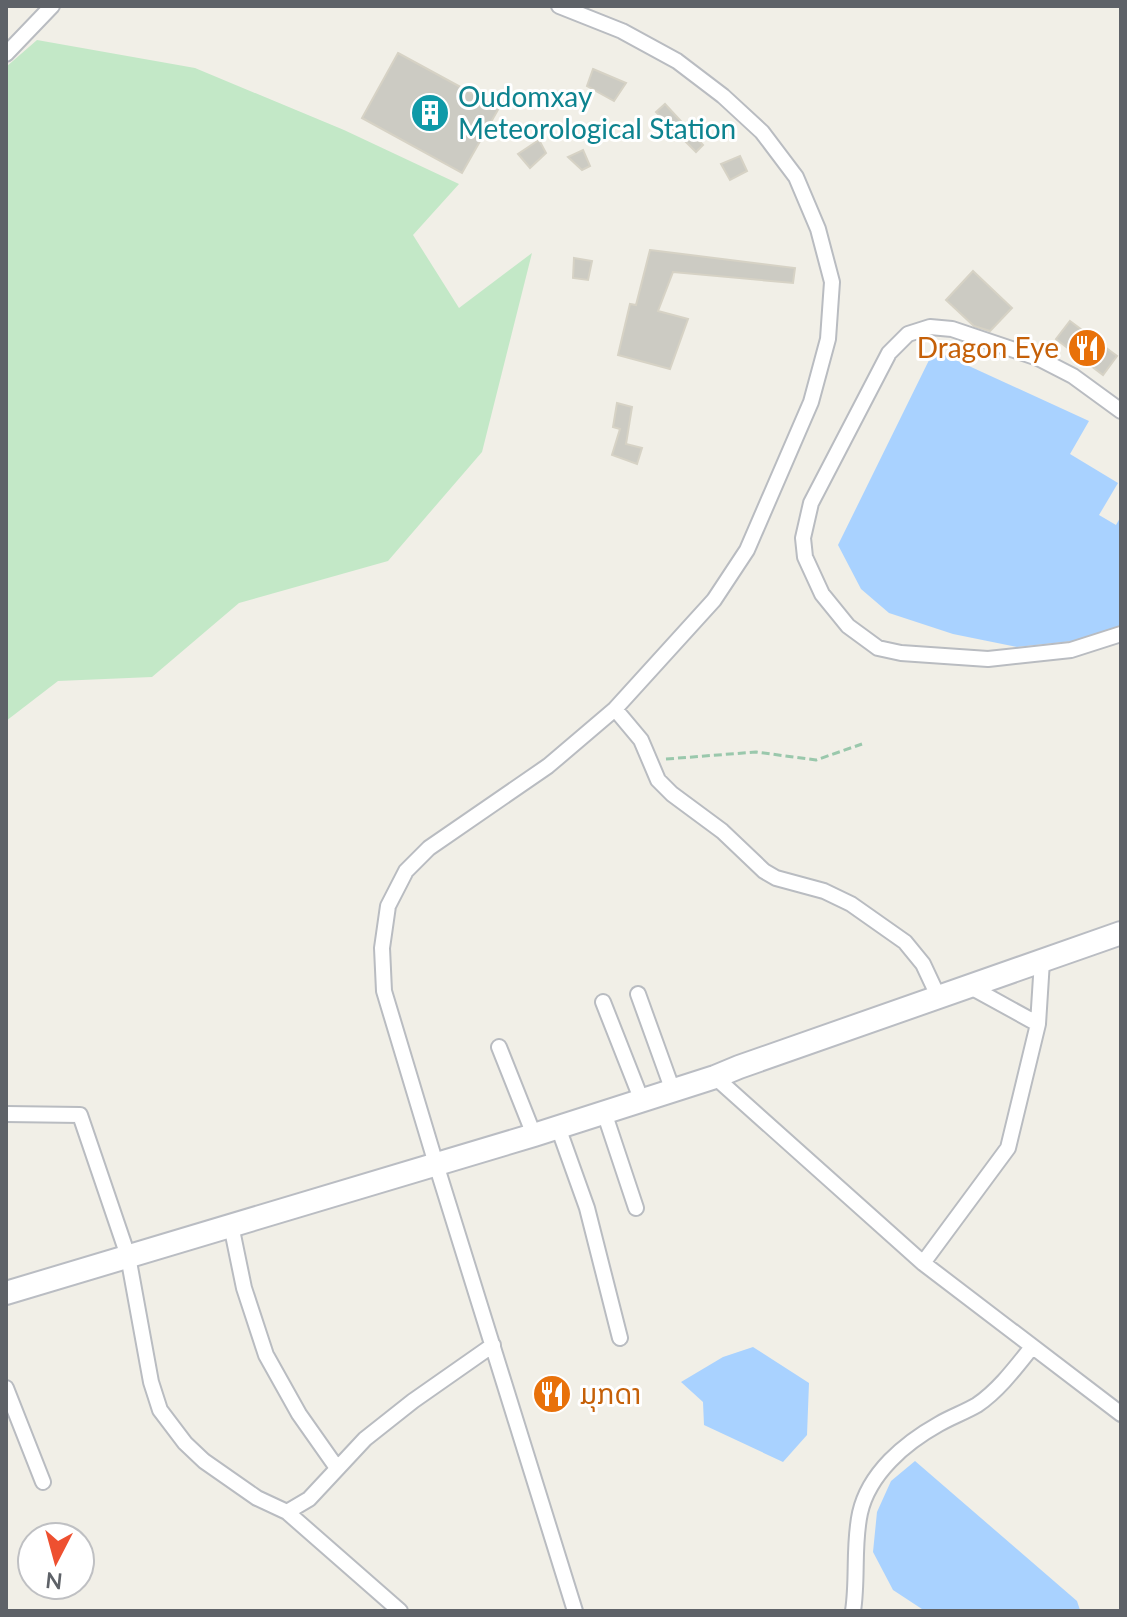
<svg xmlns="http://www.w3.org/2000/svg" width="1127" height="1617" font-family="Lato,'Noto Sans Lao',sans-serif">
	<rect width="100%" height="100%" fill="#f1efe7"/>
	<path fill="#c3e8c7" d="M 37,40 L 195,68 L 344,130 L 459,184 L 413,235 L 459,308 L 532,253 L 482,452 L 388,561 L 239,603 L 152,677 L 58,681 L 6,721 L 6,67 Z"/>
	<path fill="#a9d2ff" d="M 934,350 L 1089,421 L 1070,454 L 1118,483 L 1099,515 L 1116,525 L 1121,516 L 1121,629 L 1092,639 L 1017,647 L 953,634 L 889,613 L 861,589 L 838,545 Z
		M 753,1347 L 809,1383 L 807,1435 L 783,1462 L 704,1425 L 703,1402 L 681,1382 L 723,1357 Z
		M 915,1461 L 1077,1601 L 1080,1610 L 925,1611 L 893,1590 L 873,1552 L 877,1512 L 891,1481 Z"/>
	<path fill="#cccbc3" stroke="#d6d2c5" stroke-width="2" d="M 398,53 L 499,108 L 462,173 L 362,118 Z
		M 593,69 L 626,83 L 614,101 L 587,86 Z
		M 665,104 L 703,145 L 696,152 L 656,112 Z
		M 539,140 L 546,153 L 530,168 L 518,154 Z
		M 583,150 L 590,166 L 582,170 L 568,157 Z
		M 740,156 L 747,171 L 730,180 L 721,164 Z
		M 650,250 L 795,268 L 793,283 L 673,272 L 658,311 L 688,319 L 670,369 L 618,355 L 630,304 L 636,305 Z
		M 574,258 L 592,261 L 588,280 L 573,278 Z
		M 973,271 L 1012,308 L 990,331 L 974,326 L 946,300 Z
		M 1070,321 L 1117,356 L 1103,375 L 1056,339 Z
		M 617,403 L 632,407 L 626,444 L 642,448 L 637,464 L 612,455 L 620,429 L 613,427 Z"/>
	<g fill="none" stroke-linecap="round" stroke-linejoin="round">
		<g stroke="#b9bcc1" stroke-width="18">
			<path id="street" d="M 559,6 L 622,31 L 677,61 L 723,96 L 762,132 L 796,177 L 818,229 L 832,282 L 828,339 L 811,402 L 747,550 L 714,600 L 615,709 L 548,766 L 429,848 L 406,871 L 388,906 L 382,948 L 384,991 L 436,1164 L 575,1611
				M 6,54 L 52,6
				M 1121,411 L 1073,376 L 1038,358 L 952,329 L 930,327 L 908,334 L 889,353 L 811,503 L 803,538 L 805,557 L 822,594 L 848,626 L 878,648 L 901,653 L 988,659 L 1071,650 L 1121,634
				M 615,709 L 641,740 L 658,780 L 672,794 L 722,831 L 764,871 L 776,878 L 824,891 L 851,904 L 905,942 L 923,964 L 938,996
				M 969,986 L 1038,1024
				M 638,994 L 673,1091
				M 603,1002 L 642,1101
				M 499,1047 L 534,1135
				M 715,1077 L 923,1263 L 1121,1414
				M 604,1112 L 636,1208
				M 6,1114 L 80,1115 L 128,1256 L 151,1382 L 160,1410 L 185,1443 L 204,1461 L 257,1498 L 287,1512 L 400,1611
				M 558,1127 L 587,1208 L 620,1338
				M 231,1225 L 244,1288 L 266,1355 L 299,1414 L 337,1468
				M 923,1263 L 1008,1148 L 1038,1024 L 1042,961
				M 6,1388 L 43,1482
				M 287,1512 L 309,1499 L 365,1439 L 413,1401 L 493,1345
				M 853,1611 C 858,1579 853,1545 860,1513 C 869,1473 905,1443 939,1424 C 951,1417 965,1412 977,1405 C 999,1390 1016,1367 1032,1347"/>
		</g>
		<g stroke="#babdc3" stroke-width="26">
			<path id="secondary" d="M 6,1293 L 534,1135 L 715,1077 L 739,1067 L 1121,933"/>
		</g>
		<path stroke="#9ac8ac" stroke-width="3" stroke-dasharray="8 4" stroke-linecap="butt" d="M 666,759 L 756,752 L 816,760 L 862,744"/>
		<use href="#street" stroke="#fff" stroke-width="14"/>
		<use href="#secondary" stroke="#fff" stroke-width="22"/>
	</g>
	<defs>
		<g id="building-disc" transform="scale(2)"><circle r="9.5" fill="#0f9aa8" stroke="#fff"/><path d="M-4-6H4V6H1V3H-1V6H-4ZM-2.5-4.3h1.7v1.8h-1.7ZM.8-4.3h1.7v1.8H.8ZM-2.5-1h1.7V.8h-1.7ZM.8-1h1.7V.8H.8Z" fill="#fff"/></g>
		<g id="restaurant-disc" transform="scale(2)"><circle r="9.5" fill="#e8710a" stroke="#fff"/><path d="M-5-6h1v4h1v-4h1v4h1v-4h1v5L-1.5 .5V6h-2V.5L-5-1ZM5-6V6H3V1.5H1.5Q1.5-4 5-6Z" fill="#fff"/></g>
	</defs>
	<g fill-rule="evenodd">
		<use href="#building-disc" x="430" y="113"/>
		<use href="#restaurant-disc" x="1087" y="348"/>
		<use href="#restaurant-disc" x="552" y="1394"/>
	</g>
	<g text-anchor="middle" stroke-width="6" stroke-linejoin="round" paint-order="stroke">
		<g font-size="28" fill="#0d838f" stroke="#fff" text-anchor="start">
			<text x="458" y="107">Oudomxay<tspan x="458" dy="32">Meteorological Station</tspan></text>
		</g>
		<g font-size="28" fill="#c56008" stroke="#fff" text-anchor="end">
			<text x="1059" y="358">Dragon Eye</text>
			<text x="580" y="1404" text-anchor="start">ມຸກດາ</text>
		</g>
	</g>
	<rect width="1127" height="1617" fill="none" stroke="#5e6268" stroke-width="16"/>
	<g transform="translate(56 1561) rotate(186)"><circle r="38" fill="#ffffff" stroke="#bfc0c3" stroke-width="2"/>
	<path d="M0-6L14 30L0 20L-14 30Z" fill="#ee5030"/>
	<text y="-12" font-size="22" font-weight="bold" text-anchor="middle" fill="#5e6268">N</text>
	</g>
</svg>
